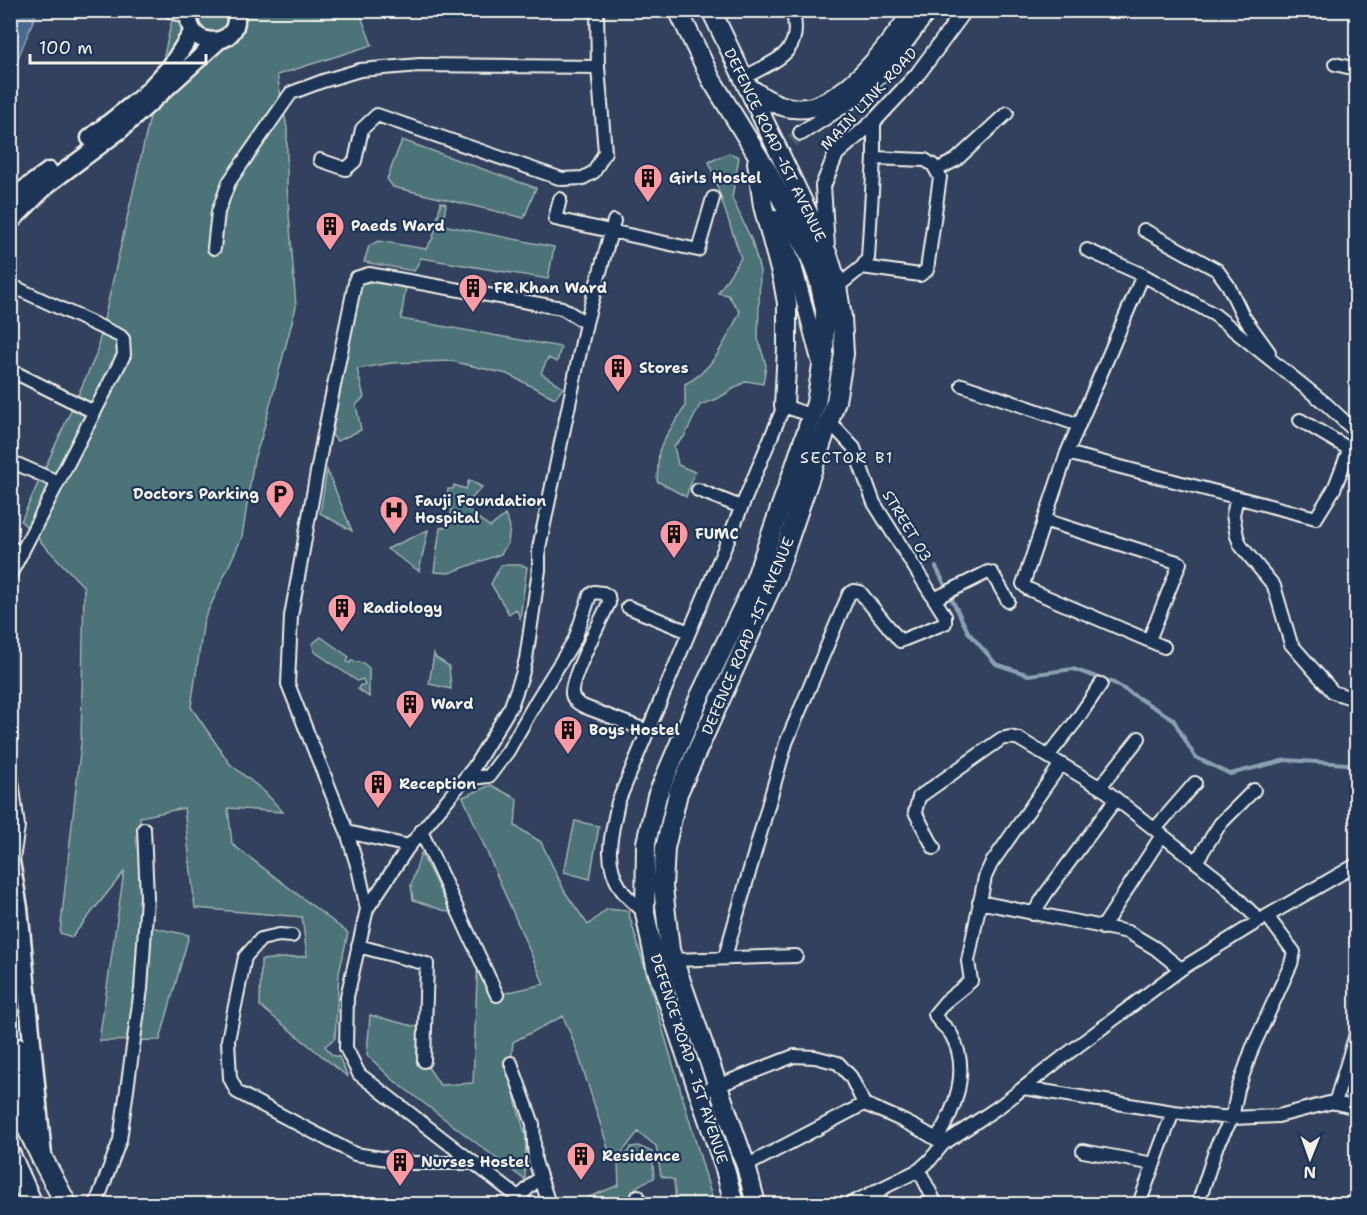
<svg xmlns="http://www.w3.org/2000/svg" width="1367" height="1215" font-family="'Shantell Sans',sans-serif">
	<rect width="100%" height="100%" fill="#31415e"/>
	<filter id="ink" filterUnits="userSpaceOnUse"><feTurbulence type="fractalNoise" baseFrequency=".0167" numOctaves="2"/><feDisplacementMap in="SourceGraphic" scale="12" xChannelSelector="R" yChannelSelector="G"/><feConvolveMatrix kernelMatrix="1 2 1 2 8 2 1 2 1" color-interpolation-filters="sRGB"/></filter>
	<g filter="url(#ink)">
		<path fill="#4b7378" stroke="#a0b2b0" stroke-width="1.5" d="M 174,11 L 359,11 L 372,45 L 277,75 L 287,128 L 287,187 L 296,307 L 261,439 L 254,459 L 242,537 L 204,620 L 191,707 L 230,764 L 265,792 L 283,812 L 228,808 L 232,844 L 348,933 L 339,973 L 335,1038 L 325,1046 L 332,1055 L 339,1057 L 348,1077 L 260,1006 L 261,960 L 307,956 L 302,917 L 195,908 L 184,808 L 140,817 L 145,926 L 189,935 L 160,1040 L 99,1041 L 124,872 L 72,937 L 60,933 L 81,743 L 84,587 L 21,521 L 96,355 Z
			M 402,140 L 536,188 L 524,218 L 393,187 L 387,179 Z
			M 729,153 L 739,157 L 732,198 L 752,241 L 760,271 L 758,339 L 766,365 L 763,384 L 746,381 L 717,399 L 700,405 L 684,437 L 674,446 L 678,465 L 695,472 L 686,497 L 657,481 L 659,451 L 666,436 L 685,407 L 685,384 C 713,371 727,338 740,312 L 728,295 L 718,293 L 741,258 L 709,162 Z
			M 441,202 L 446,204 L 443,225 L 554,247 L 548,279 L 421,258 L 414,271 L 364,262 L 369,246 L 378,241 L 426,249 L 433,238 Z
			M 361,281 L 406,287 L 401,319 L 561,347 L 557,362 L 548,358 L 541,373 L 563,388 L 555,398 L 507,374 L 451,361 L 391,363 L 357,369 L 364,397 L 356,405 L 361,430 L 337,441 L 332,435 Z
			M 327,470 L 352,531 L 320,513 Z
			M 469,480 L 482,487 L 464,507 L 490,527 L 505,515 L 510,527 L 508,543 L 501,554 L 449,573 L 434,572 L 440,528 L 449,527 L 452,506 L 446,506 L 448,489 L 453,489 L 454,485 L 466,489 Z
			M 428,530 L 419,571 L 387,549 Z
			M 501,565 L 521,565 L 527,567 L 520,618 L 516,609 L 509,614 L 491,584 Z
			M 321,637 L 349,657 L 347,662 L 350,663 L 351,661 L 363,663 L 369,668 L 369,697 L 358,689 L 360,685 L 365,685 L 363,679 L 357,681 L 315,652 L 312,644 Z
			M 434,654 L 436,658 L 449,666 L 451,689 L 429,684 Z
			M 491,785 L 517,799 L 515,826 L 541,842 L 565,892 L 588,925 L 607,909 L 628,911 L 714,1204 L 676,1204 L 674,1180 L 661,1176 L 656,1146 L 638,1132 L 613,1164 L 577,1050 L 563,1016 L 513,1042 L 511,1063 L 516,1103 L 526,1136 L 525,1180 L 392,1079 L 367,1055 L 370,1015 L 425,1029 L 424,1061 L 440,1085 L 473,1083 L 478,953 L 497,995 L 544,984 L 463,797 Z
			M 575,821 L 599,826 L 590,879 L 564,872 Z
			M 421,853 L 451,913 L 413,900 L 411,885 Z
			M 638,1146 L 652,1152 L 654,1178 C 640,1184 630,1187 631,1204 L 572,1204 L 619,1185 L 618,1165 L 631,1147 Z"/>
		<path fill="#476a8e" stroke="#8ca0b2" stroke-width="1.5" d="M 11,10 L 37,11 L 11,76 L 10,11 Z"/>
		<g fill="none" stroke-linecap="round" stroke-linejoin="round">
			<path stroke="#8ca0b2" stroke-width="4" d="M 936,567 L 968,632 L 996,664 L 1029,675 L 1073,669 L 1114,683 L 1173,719 L 1195,757 L 1230,774 L 1286,760 L 1347,764 L 1356,769"/>
			<path stroke="#4e5b73" stroke-width="14" stroke-dasharray="14 7" stroke-linecap="butt" d="M 776,218 C 766,177 768,161 801,133"/>
			<g stroke="#f4f1e8" stroke-width="16">
				<path id="minor" d="M 1335,64 L 1356,69
					M 742,79 C 774,60 805,55 792,10
					M 320,160 L 346,169 L 355,161 L 362,129 L 377,115 L 562,179 L 583,178 L 594,172 L 605,152 L 598,67 L 597,10
					M 936,170 L 956,160 L 1007,113
					M 560,199 L 555,219 L 698,250 L 713,198
					M 1144,230 L 1217,270 L 1228,285 L 1243,316 L 1269,352
					M 214,248 L 218,212 L 229,182 L 291,93 L 323,81 L 360,70 L 420,65 L 598,67
					M 1087,250 L 1143,275 L 1215,315 L 1326,404 L 1356,432
					M 862,267 L 920,275 L 927,270 L 940,177 L 933,165 L 925,160 L 874,158
					M 1143,275 L 1067,453 L 1023,584 L 1028,589 L 1164,647
					M 10,285 L 120,336 L 123,339 L 124,355 L 10,575
					M 837,287 L 862,267 L 868,258 L 874,158 L 874,121
					M 10,370 L 94,412
					M 962,385 L 1079,425
					M 1300,420 L 1351,450
					M 1067,453 L 1316,518 L 1334,489 L 1348,453 L 1356,447
					M 10,461 L 58,482
					M 698,490 L 741,507
					M 1237,497 L 1233,515 L 1237,536 L 1241,546 L 1274,586 L 1291,644 L 1333,692 L 1348,697 L 1356,697
					M 1044,520 L 1180,563 L 1149,640
					M 10,547 L 22,553
					M 934,599 L 988,572 L 992,573 L 1008,601
					M 628,607 L 689,632
					M 1048,756 L 1076,721 L 1101,684
					M 10,766 L 18,826 L 12,866
					M 464,779 L 489,776 L 508,751 L 537,700 L 575,639 L 590,595 L 594,592 L 603,593 L 608,596 L 609,603 C 601,620 570,679 572,694 C 573,701 579,704 585,707 L 648,731
					M 1100,787 L 1139,738
					M 1155,829 L 1195,783
					M 421,831 L 497,995
					M 347,832 L 409,846
					M 934,848 L 915,812 L 919,797 L 1001,739 L 1010,737 L 1019,739 L 1106,791 L 1218,879 L 1260,921
					M 1196,862 L 1220,824 L 1254,790
					M 979,902 L 1128,932 L 1155,948 L 1181,969
					M 367,909 L 359,872 L 347,832 L 288,684 L 291,616 L 323,439 L 356,278 L 369,274 L 562,308 L 586,323
					M 645,913 C 637,905 627,898 621,889 C 602,859 612,834 618,802 L 784,406 L 812,416
					M 1033,914 L 1047,892 L 1116,799
					M 1102,928 L 1162,835
					M 292,936 L 279,935 L 261,939 L 245,957 L 228,1040 L 230,1078 L 237,1092 L 355,1154 L 413,1163 L 473,1163
					M 358,946 L 427,964 L 424,1061
					M 725,957 L 786,743 L 849,594 L 854,591 L 860,592 L 900,641 L 945,623 L 945,616 L 874,503 L 854,448 L 829,421
					M 674,960 L 796,956
					M 511,1063 L 533,1124 L 535,1161 L 549,1204
					M 1024,1088 L 1173,1112 L 1232,1118 L 1278,1116 L 1333,1102 L 1356,1108
					M 699,1093 L 794,1056 L 815,1057 L 838,1063 L 851,1077 L 864,1104
					M 1335,1103 L 1356,1034
					M 936,1139 C 956,1110 970,1069 952,1036 C 948,1027 937,1023 935,1014 L 945,1002 L 971,981 L 968,961 L 985,877 L 991,864 L 1061,764
					M 1083,1151 L 1154,1164
					M 746,1166 L 864,1104 C 891,1115 917,1126 942,1143
					M 919,1170 L 936,1204
					M 875,1191 L 882,1204
					M 638,1196 L 638,1204
					M 518,1198 L 539,1178
					M 96,1204 L 120,1140 L 141,989 L 147,897 L 144,829
					M 527,1204 L 359,1074 L 346,1048 L 347,997 L 367,909 L 407,849 L 474,767 L 511,706 L 522,675 L 526,659 L 539,570 L 539,548 L 586,323 L 614,221
					M 850,1204 L 919,1170 L 930,1160 L 943,1144 L 1000,1106 L 1063,1057 L 1181,969 L 1267,916 L 1356,865
					M 1139,1204 L 1173,1112
					M 1198,1204 L 1217,1145 L 1232,1118 L 1238,1089 L 1252,1049 L 1291,964 L 1294,952 L 1267,916"/>
			</g>
			<g stroke="#f4f1e8" stroke-width="18">
				<path id="tertiary" d="M 801,133 L 854,99 L 882,74 L 930,10
					M 776,218 L 794,265 L 819,360
					M 827,246 L 823,186 L 836,154 L 874,121 L 917,75 L 965,10"/>
			</g>
			<g stroke="#f4f1e8" stroke-width="21">
				<path id="secondary" d="M 173,10 L 189,15
					M 190,10 C 181,51 245,51 235,10
					M 90,138 L 143,96 L 171,66 L 193,31
					M 10,203 L 19,193 L 49,171
					M 10,222 L 48,184 L 120,130 L 218,41
					M 10,856 L 19,908 L 43,1156
					M 21,1047 L 25,1120"/>
			</g>
			<g stroke="#f4f1e8" stroke-width="22">
				<path id="primary" d="M 678,10 L 711,79 L 768,172 L 811,259 L 819,281 L 825,310 L 824,353 L 816,403 L 795,466 L 753,586 L 700,696 L 657,796 L 646,843 L 645,913 L 656,967 L 725,1169 L 734,1204
					M 711,10 L 828,255 L 836,280 L 842,317 L 844,354 L 836,401 L 775,579 L 678,793 L 665,848 L 663,887 L 670,950 L 746,1166 L 756,1204
					M 747,86 C 761,96 775,106 792,108 C 839,116 890,44 914,10
					M 757,162 L 763,206 L 783,281 L 787,303 L 787,348 L 784,406"/>
			</g>
			<g stroke="#f4f1e8" stroke-width="24">
				<path id="trunk" d="M 10,1091 L 44,1162 L 66,1204
					M 10,1155 L 32,1204"/>
			</g>
			<use href="#minor" stroke="#1d3557" stroke-width="12"/>
			<use href="#tertiary" stroke="#1d3557" stroke-width="14"/>
			<use href="#secondary" stroke="#1d3557" stroke-width="16"/>
			<use href="#primary" stroke="#1d3557" stroke-width="18"/>
			<use href="#trunk" stroke="#1d3557" stroke-width="20"/>
		</g>
	</g>
	<defs>
		<g id="building-pin" transform="scale(1.5)"><path d="M0 17L-7.5 6A9.5 9.5 0 1 1 7.5 6Z" fill="#ff9aa2" stroke="#1d3557"/><path d="M-4-6H4V6H1V3H-1V6H-4ZM-2.5-4.3h1.7v1.8h-1.7ZM.8-4.3h1.7v1.8H.8ZM-2.5-1h1.7V.8h-1.7ZM.8-1h1.7V.8H.8Z" fill="#111"/></g>
		<g id="parking-pin" transform="scale(1.5)"><path d="M0 17L-7.5 6A9.5 9.5 0 1 1 7.5 6Z" fill="#ff9aa2" stroke="#1d3557"/><path d="M-3.5-5.5H1a3.5 3.5 0 0 1 0 7H-1V5.5H-3.5ZM-1-3.4V-.6H.8a1.4 1.4 0 0 0 0-2.8Z" fill="#111"/></g>
		<g id="hospital-pin" transform="scale(1.5)"><path d="M0 17L-7.5 6A9.5 9.5 0 1 1 7.5 6Z" fill="#ff9aa2" stroke="#1d3557"/><path d="M-5-5h3v3.5h4V-5h3V5h-3V1.5h-4V5h-3Z" fill="#111"/></g>
	</defs>
	<g fill-rule="evenodd">
		<use href="#building-pin" x="648" y="178"/>
		<use href="#building-pin" x="330" y="226"/>
		<use href="#building-pin" x="473" y="288"/>
		<use href="#building-pin" x="618" y="368"/>
		<use href="#parking-pin" x="280" y="494"/>
		<use href="#hospital-pin" x="394" y="510"/>
		<use href="#building-pin" x="674" y="534"/>
		<use href="#building-pin" x="342" y="608"/>
		<use href="#building-pin" x="410" y="704"/>
		<use href="#building-pin" x="568" y="730"/>
		<use href="#building-pin" x="378" y="784"/>
		<use href="#building-pin" x="581" y="1156"/>
		<use href="#building-pin" x="400" y="1162"/>
	</g>
	<g text-anchor="middle" stroke-width="4.5" stroke-linejoin="round" paint-order="stroke">
		<g font-size="15" fill="#f4f1e8" stroke="#1d3557">
			<text transform="translate(869 99) rotate(-47)" y="5">MAIN LINK ROAD</text>
			<text transform="translate(775 145) rotate(64)" y="5">DEFENCE ROAD -1ST AVENUE</text>
			<text transform="translate(907 526) rotate(59)" y="5">STREET 03</text>
			<text transform="translate(748 636) rotate(-67)" y="5">DEFENCE ROAD -1ST AVENUE</text>
			<text transform="translate(689 1059) rotate(72)" y="5">DEFENCE ROAD - 1ST AVENUE</text>
		</g>
		<g font-size="15" font-weight="bold" fill="#f4f1e8" stroke="#1d3557" text-anchor="start">
			<text x="669" y="183">Girls Hostel</text>
			<text x="351" y="231">Paeds Ward</text>
			<text x="494" y="293">FR Khan Ward</text>
			<text x="639" y="373">Stores</text>
			<text x="259" y="499" text-anchor="end">Doctors Parking</text>
			<text x="415" y="506">Fauji Foundation<tspan x="415" dy="17">Hospital</tspan></text>
			<text x="695" y="539">FUMC</text>
			<text x="363" y="613">Radiology</text>
			<text x="431" y="709">Ward</text>
			<text x="589" y="735">Boys Hostel</text>
			<text x="399" y="789">Reception</text>
			<text x="602" y="1161">Residence</text>
			<text x="421" y="1167">Nurses Hostel</text>
		</g>
		<g font-size="16" letter-spacing="1.5" fill="#f4f1e8" stroke="#1d3557">
			<text x="847" y="463">SECTOR B1</text>
		</g>
	</g>
	<rect width="1367" height="1215" fill="none" stroke="#1d3557" stroke-width="36"/>
	<rect x="18" y="18" width="1331" height="1179" fill="none" stroke="#f4f1e8" stroke-width="2" filter="url(#ink)"/>
	<g transform="translate(1310 1158) rotate(181)" stroke="#1d3557" stroke-width="4.5" paint-order="stroke">
	<path d="M0-4.5L10 22L0 15L-10 22Z" fill="#f4f1e8"/>
	<text y="-9" font-size="16" font-weight="bold" text-anchor="middle" fill="#f4f1e8">N</text>
	</g>
	<path d="M30 54v9h176v-9" fill="none" stroke="#f4f1e8" stroke-width="3"/>
	<text x="39" y="54" font-size="18" fill="#f4f1e8" stroke="#1d3557" stroke-width="4.5" paint-order="stroke">100 m</text>
</svg>
